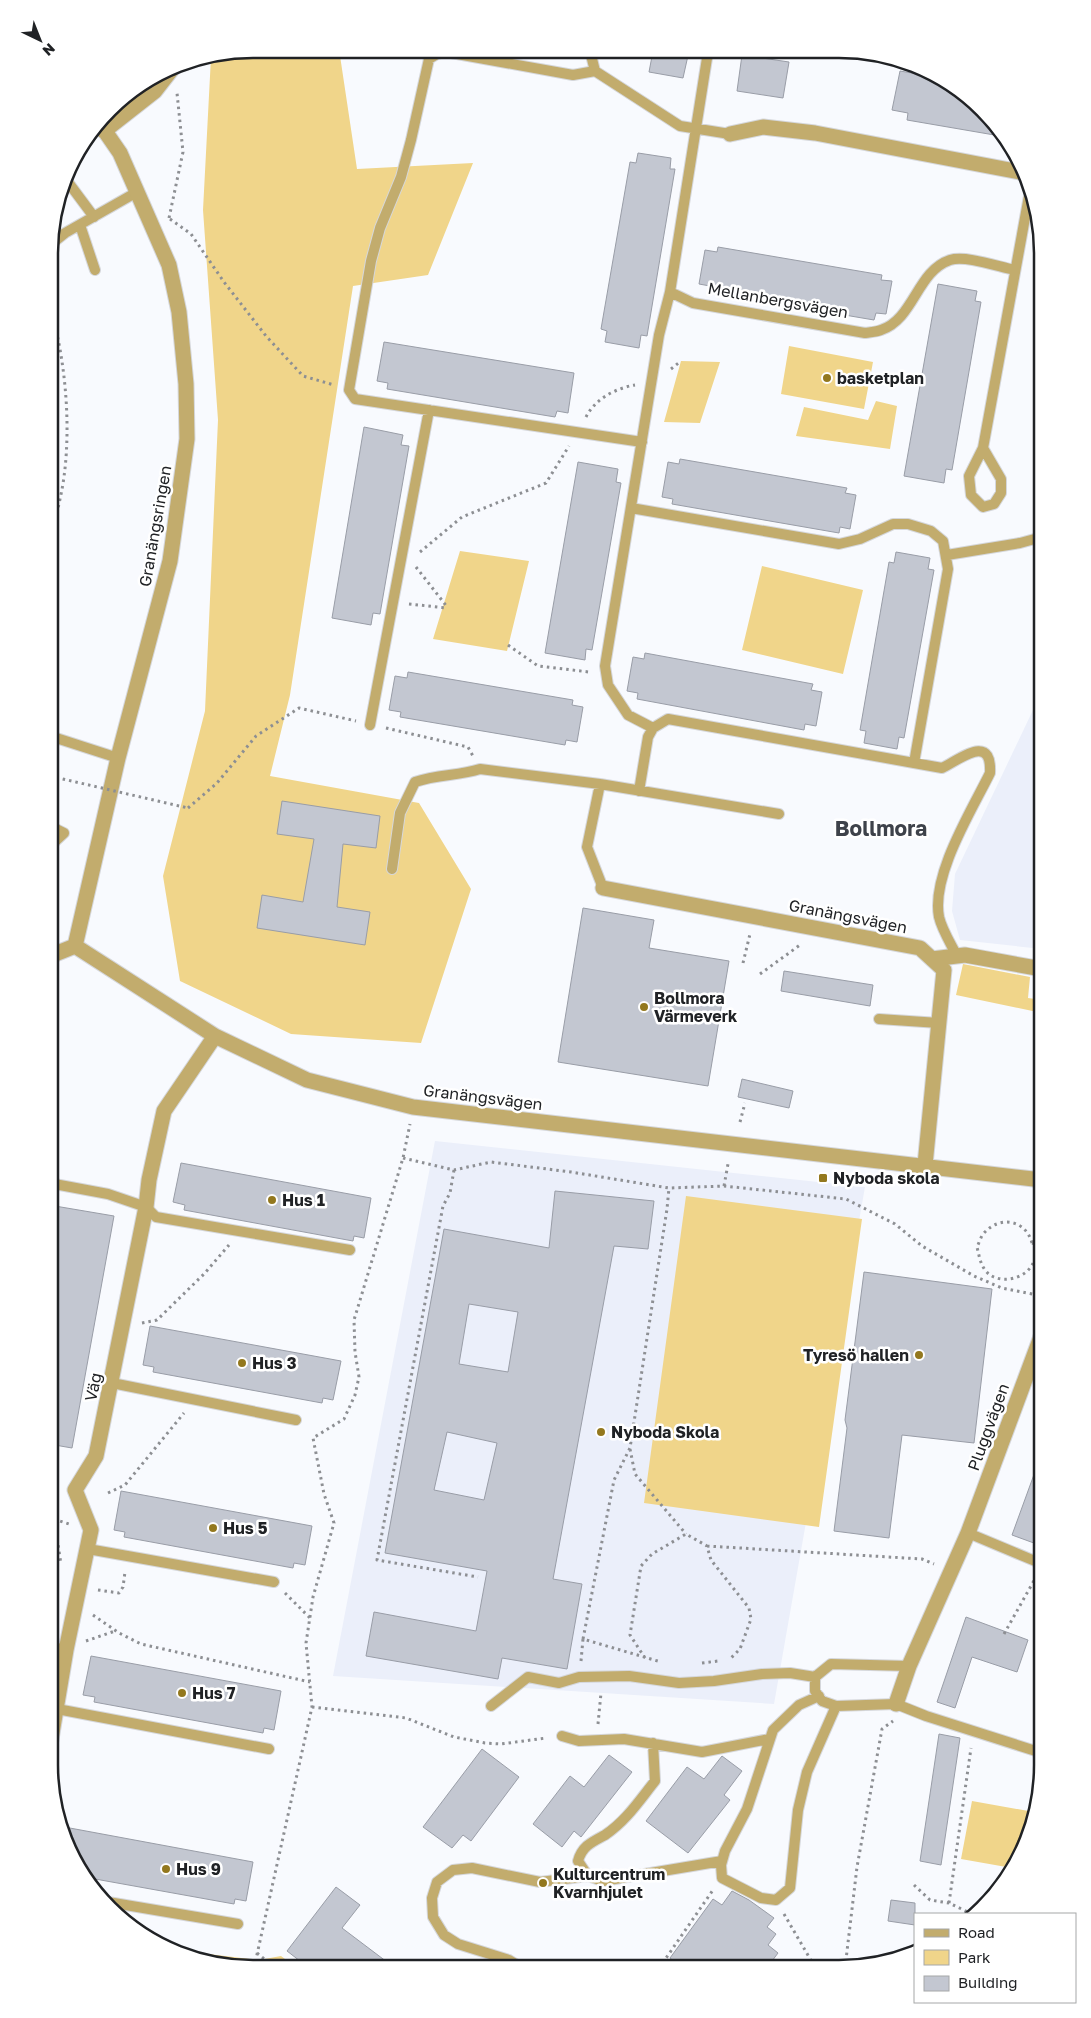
<svg xmlns="http://www.w3.org/2000/svg" width="1091" height="2018" font-family="'Golos Text',sans-serif">
	<rect width="100%" height="100%" fill="#f8fafe"/>
	<path fill="#ebeffa" d="M 1042,691 L 1042,949 L 960,940 L 952,911 L 955,874 Z
		M 435,1141 L 865,1187 L 774,1704 L 333,1676 Z"/>
	<path fill="#f0d58a" d="M 253,49 L 339,49 L 357,169 L 473,163 L 428,275 L 353,286 L 290,695 L 270,776 L 419,803 L 471,889 L 421,1043 L 291,1034 L 180,981 L 163,876 L 205,711 L 218,420 L 203,210 L 211,57 Z
		M 789,346 L 873,362 L 864,409 L 781,394 Z
		M 681,361 L 720,362 L 700,423 L 664,422 Z
		M 876,401 L 897,406 L 890,449 L 796,436 L 804,407 L 868,420 Z
		M 460,551 L 529,561 L 507,651 L 433,639 Z
		M 762,566 L 863,590 L 843,674 L 742,650 Z
		M 963,964 L 1030,977 L 1028,998 L 1042,1000 L 1042,1013 L 956,995 Z
		M 686,1196 L 862,1219 L 819,1527 L 644,1503 Z
		M 972,1801 L 1034,1812 L 1027,1843 L 1012,1868 L 961,1859 Z
		M 167,1949 L 259,1960 L 281,1956 L 297,1968 L 226,1967 L 174,1954 Z"/>
	<path fill="#c3c7d1" stroke="#999da7" fill-rule="evenodd" d="M 653,51 L 689,51 L 683,78 L 649,72 Z
		M 742,55 L 789,62 L 783,98 L 737,91 Z
		M 900,71 L 941,78 L 973,99 L 1006,137 L 907,120 L 908,113 L 892,110 Z
		M 638,153 L 671,158 L 670,169 L 675,169 L 647,336 L 641,335 L 639,348 L 605,342 L 607,331 L 601,329 L 630,162 L 636,163 Z
		M 718,247 L 882,275 L 881,280 L 892,281 L 886,314 L 876,313 L 874,320 L 709,292 L 710,286 L 699,284 L 705,250 L 717,252 Z
		M 938,284 L 977,291 L 975,301 L 981,302 L 952,470 L 946,469 L 944,483 L 904,476 Z
		M 384,342 L 574,373 L 568,413 L 557,411 L 555,417 L 387,389 L 388,383 L 377,381 Z
		M 364,427 L 403,435 L 401,445 L 409,446 L 380,614 L 373,613 L 371,625 L 332,618 Z
		M 680,459 L 847,488 L 845,493 L 856,495 L 850,529 L 840,527 L 839,533 L 672,504 L 673,499 L 662,497 L 668,462 L 679,464 Z
		M 578,462 L 618,469 L 616,482 L 621,483 L 592,650 L 586,649 L 585,660 L 545,653 Z
		M 896,552 L 930,558 L 928,569 L 934,570 L 904,738 L 899,737 L 897,749 L 864,743 L 866,731 L 860,730 L 889,562 L 894,563 Z
		M 645,653 L 813,684 L 811,690 L 822,692 L 816,726 L 805,724 L 804,730 L 637,699 L 638,693 L 627,691 L 633,657 L 644,659 Z
		M 408,672 L 573,700 L 572,705 L 583,707 L 577,742 L 566,740 L 565,745 L 400,717 L 401,712 L 389,710 L 395,676 L 407,678 Z
		M 282,801 L 380,816 L 376,848 L 343,844 L 337,907 L 370,912 L 365,945 L 257,928 L 262,895 L 303,902 L 314,839 L 277,834 Z
		M 583,908 L 654,920 L 649,948 L 729,961 L 708,1086 L 558,1062 Z
		M 784,971 L 873,985 L 870,1006 L 781,991 Z
		M 742,1079 L 793,1091 L 789,1108 L 738,1097 Z
		M 181,1163 L 371,1198 L 364,1238 L 354,1236 L 353,1241 L 184,1210 L 185,1205 L 173,1202 Z
		M 555,1191 L 654,1201 L 648,1249 L 614,1246 L 553,1579 L 582,1584 L 567,1669 L 502,1658 L 498,1679 L 366,1656 L 374,1612 L 476,1631 L 487,1571 L 385,1553 L 444,1229 L 549,1248 ZM 469,1304 L 518,1312 L 508,1372 L 459,1364 ZM 447,1432 L 497,1443 L 484,1500 L 434,1490 Z
		M 49,1205 L 114,1216 L 72,1448 L 49,1444 Z
		M 864,1272 L 992,1289 L 974,1443 L 902,1435 L 889,1538 L 834,1531 L 847,1428 L 845,1420 Z
		M 150,1326 L 341,1361 L 333,1400 L 323,1398 L 322,1403 L 153,1372 L 154,1367 L 143,1365 Z
		M 1040,1458 L 1042,1459 L 1042,1546 L 1012,1535 Z
		M 121,1491 L 312,1526 L 305,1565 L 294,1563 L 293,1568 L 124,1537 L 125,1532 L 114,1530 Z
		M 966,1617 L 1028,1640 L 1017,1672 L 972,1657 L 955,1708 L 937,1702 Z
		M 91,1656 L 281,1691 L 274,1730 L 264,1728 L 263,1733 L 94,1702 L 95,1697 L 83,1695 Z
		M 939,1734 L 960,1738 L 941,1865 L 920,1861 Z
		M 482,1749 L 519,1777 L 471,1841 L 463,1835 L 452,1848 L 423,1827 Z
		M 609,1755 L 632,1772 L 581,1837 L 574,1831 L 562,1847 L 533,1824 L 570,1776 L 584,1787 Z
		M 722,1756 L 742,1771 L 724,1795 L 730,1800 L 688,1853 L 646,1821 L 687,1767 L 704,1779 Z
		M 59,1826 L 253,1862 L 246,1901 L 235,1899 L 234,1904 L 84,1877 L 60,1831 Z
		M 336,1887 L 360,1905 L 342,1928 L 395,1968 L 309,1968 L 287,1951 Z
		M 732,1891 L 749,1900 L 774,1918 L 767,1927 L 776,1934 L 768,1945 L 778,1953 L 766,1969 L 684,1969 L 670,1958 L 713,1899 L 722,1905 Z
		M 891,1900 L 915,1903 L 915,1925 L 888,1921 Z"/>
	<g fill="none" stroke-linecap="round" stroke-linejoin="round">
		<g stroke="#d5d7db" stroke-width="12">
			<path id="lane" d="M 590,51 L 595,71 L 680,126 L 730,134
				M 595,71 L 573,75 L 446,52 L 437,54 L 429,59 L 411,140 L 401,177 L 380,228 L 371,261 L 349,390 L 355,399 L 642,442
				M 65,178 L 94,217
				M 80,225 L 95,270
				M 50,245 L 65,233 L 137,192
				M 670,292 L 693,303 L 865,333 C 870,332 876,332 881,330 C 914,319 917,271 950,260 C 966,255 999,267 1015,270
				M 983,448 L 1001,479 L 1001,493 L 994,504 L 983,507 L 971,495 L 969,476 L 983,448 L 1031,185
				M 631,508 L 839,544 L 860,539 L 893,524 L 908,524 L 931,531 L 943,541 L 948,569 L 914,763 L 668,719 L 653,728
				M 947,555 L 1020,543 L 1042,537
				M 50,713 L 51,712
				M 370,725 L 429,410
				M 50,736 L 118,758
				M 914,763 L 942,768 C 959,760 992,732 990,773 C 972,810 931,875 939,917 C 942,930 951,944 957,956
				M 600,784 L 587,847 L 603,888
				M 639,791 L 648,737 L 653,728 L 628,715 L 608,685 L 605,666 L 659,335 L 670,292 L 708,52
				M 50,846 L 64,833 L 50,826
				M 392,869 L 400,813 L 415,782 C 438,774 458,776 480,769 L 600,784 L 779,814
				M 879,1019 L 939,1023
				M 49,1183 L 108,1194 L 146,1207 L 156,1217 L 350,1250
				M 112,1383 L 296,1420
				M 968,1533 L 1035,1561 L 1042,1561
				M 88,1549 L 274,1582
				M 49,1646 L 66,1650
				M 909,1666 L 831,1664 L 815,1677 L 815,1691 L 822,1701 L 836,1706 L 896,1704 L 926,1716 L 1042,1753
				M 819,1696 L 799,1705 L 773,1730 L 747,1809 L 725,1851 L 721,1865 L 722,1878 L 761,1898 L 776,1900 L 790,1888 L 798,1810 L 807,1772 L 836,1706
				M 491,1706 L 528,1677 L 559,1683 L 579,1677 L 629,1676 L 679,1683 L 714,1681 L 762,1674 L 790,1673 L 815,1677
				M 57,1709 L 269,1749
				M 562,1736 L 579,1741 L 624,1739 L 702,1752 L 769,1739
				M 588,1876 L 578,1861 C 582,1846 592,1842 605,1835 C 626,1821 639,1801 655,1781 L 653,1743
				M 102,1901 L 238,1924
				M 522,1968 L 509,1960 L 458,1944 L 444,1935 L 433,1917 L 432,1898 L 437,1882 L 453,1870 L 472,1868 L 540,1882 L 588,1876 L 603,1881 L 722,1861"/>
		</g>
		<g stroke="#d5d7db" stroke-width="17">
			<path id="street" d="M 104,131 L 155,91 L 176,64
				M 730,134 L 763,127 L 815,133 L 1025,173
				M 603,888 L 920,948 L 944,970 L 925,1165
				M 75,946 L 215,1036 L 307,1080 L 413,1107 L 1042,1180
				M 75,946 L 118,758 L 170,561 L 187,439 L 186,384 L 179,312 L 169,265 L 120,153 L 100,124
				M 50,956 L 75,946
				M 932,959 L 965,955 L 1042,969
				M 896,1704 L 909,1666 L 968,1533 L 1042,1334
				M 49,1751 L 66,1650 L 91,1530 L 75,1490 L 96,1456 L 146,1207 L 149,1180 L 164,1111 L 215,1036"/>
		</g>
		<path stroke="#8d8f93" stroke-width="3" stroke-dasharray="2.5 4" stroke-linecap="butt" d="M 169,218 L 183,152 L 177,93
			M 170,219 L 191,234 L 224,282 L 266,336 L 303,376 L 334,385
			M 671,369 L 681,361
			M 586,417 C 595,399 616,388 635,385
			M 50,532 C 54,521 58,510 60,499 C 73,442 67,363 50,307
			M 420,552 L 462,517 L 546,483 L 569,446
			M 416,567 L 448,608
			M 409,604 L 447,608
			M 508,645 L 538,666 L 589,672
			M 386,728 L 468,747 L 473,756
			M 188,808 L 217,783 L 256,736 L 299,708 L 356,721
			M 743,963 L 750,934
			M 760,974 L 800,945
			M 740,1122 L 745,1103
			M 403,1158 L 454,1170 L 491,1162 L 571,1172 L 669,1188 L 724,1186 L 846,1199 L 895,1224 L 922,1246 L 974,1276 L 1002,1288 L 1042,1296
			M 454,1170 L 450,1193 L 443,1206 L 377,1560 L 478,1577
			M 724,1186 L 728,1164
			M 1032,1243 L 1042,1246
			M 142,1323 L 157,1320 L 204,1274 L 229,1245
			M 630,1449 L 635,1474 L 686,1534
			M 108,1493 L 125,1485 L 184,1413
			M 49,1516 L 54,1519 L 61,1564
			M 54,1519 L 69,1524
			M 707,1546 L 922,1559 L 934,1564
			M 49,1559 L 60,1564
			M 98,1590 L 119,1593 L 123,1587 L 125,1572
			M 285,1593 L 310,1618
			M 93,1615 L 119,1633 L 141,1644 L 310,1682
			M 1004,1634 L 1036,1577
			M 583,1639 L 614,1480 L 630,1448 L 667,1209 L 669,1188
			M 86,1641 L 115,1631
			M 645,1658 L 630,1635 L 641,1566 L 652,1554 L 686,1534 L 707,1546 L 711,1560 L 749,1608 L 751,1619 L 740,1649 L 729,1660
			M 581,1661 L 583,1639 L 661,1662
			M 702,1663 L 718,1661
			M 312,1707 L 406,1718 L 454,1737 L 485,1743 L 501,1744 L 546,1738
			M 598,1724 L 601,1693
			M 914,1885 L 930,1900 L 949,1903 L 972,1914
			M 949,1903 L 971,1748
			M 784,1914 L 816,1969
			M 257,1953 L 275,1968
			M 254,1968 L 312,1707 L 306,1643 L 313,1597 L 334,1523 L 324,1494 L 313,1438 L 344,1419 L 355,1395 L 359,1377 L 355,1352 L 354,1320 L 403,1158 L 410,1124
			M 845,1968 L 857,1867 L 882,1729 L 893,1721
			M 668,1969 L 664,1961 L 713,1890"/>
		<use href="#lane" stroke="#c2ac6d" stroke-width="10"/>
		<use href="#street" stroke="#c2ac6d" stroke-width="15"/>
		<path stroke="#8d8f93" stroke-width="3" stroke-dasharray="2.5 4" stroke-linecap="butt" d="M 50,776 L 188,808
			M 1032,1243 C 1026,1220 1000,1215 984,1233 C 981,1236 979,1243 977,1247 C 979,1255 980,1263 985,1270 C 995,1284 1020,1281 1030,1268 C 1036,1262 1039,1239 1042,1230"/>
	</g>
	<g fill="#93781e" stroke="#fff" stroke-width="2">
		<circle cx="827" cy="378" r="5"/>
		<circle cx="644" cy="1007" r="5"/>
		<rect x="818" y="1173" width="10" height="10" rx="2.5"/>
		<circle cx="272" cy="1200" r="5"/>
		<circle cx="919" cy="1355" r="5"/>
		<circle cx="242" cy="1363" r="5"/>
		<circle cx="601" cy="1432" r="5"/>
		<circle cx="213" cy="1528" r="5"/>
		<circle cx="182" cy="1693" r="5"/>
		<circle cx="166" cy="1869" r="5"/>
		<circle cx="543" cy="1883" r="5"/>
	</g>
	<g text-anchor="middle" stroke-width="5" stroke-linejoin="round" paint-order="stroke">
		<g font-size="16" fill="#202225" stroke="#fff">
			<text transform="translate(778 300) rotate(10)" y="6">Mellanbergsvägen</text>
			<text transform="translate(155 526) rotate(-80)" y="6">Granängsringen</text>
			<text transform="translate(848 916) rotate(11)" y="6">Granängsvägen</text>
			<text transform="translate(483 1097) rotate(7)" y="6">Granängsvägen</text>
			<text transform="translate(93 1387) rotate(-78)" y="6">Väg</text>
			<text transform="translate(988 1427) rotate(-70)" y="6">Pluggvägen</text>
		</g>
		<g font-size="16" font-weight="bold" fill="#202225" stroke="#fff" text-anchor="start">
			<text x="837" y="384">basketplan</text>
			<text x="654" y="1004">Bollmora<tspan x="654" dy="18">Värmeverk</tspan></text>
			<text x="833" y="1184">Nyboda skola</text>
			<text x="282" y="1206">Hus 1</text>
			<text x="909" y="1361" text-anchor="end">Tyresö hallen</text>
			<text x="252" y="1369">Hus 3</text>
			<text x="611" y="1438">Nyboda Skola</text>
			<text x="223" y="1534">Hus 5</text>
			<text x="192" y="1699">Hus 7</text>
			<text x="176" y="1875">Hus 9</text>
			<text x="553" y="1880">Kulturcentrum<tspan x="553" dy="18">Kvarnhjulet</tspan></text>
		</g>
		<g font-size="21" font-weight="bold" fill="#3e424a" stroke="#fff">
			<text x="881" y="836">Bollmora</text>
		</g>
	</g>
	<path d="M0 0H1091V2018H0ZM253 58H839A195 195 0 0 1 1034 253V1765A195 195 0 0 1 839 1960H253A195 195 0 0 1 58 1765V253A195 195 0 0 1 253 58Z" fill="#fff" fill-rule="evenodd"/>
	<path fill="none" stroke="#202225" stroke-width="2.5" d="M253 58H839A195 195 0 0 1 1034 253V1765A195 195 0 0 1 839 1960H253A195 195 0 0 1 58 1765V253A195 195 0 0 1 253 58Z"/>
	<rect x="914" y="1913" width="162" height="90" fill="#ffffff" stroke="#a6a7a8"/>
	<rect x="924" y="1929" width="25" height="8" fill="#c2ac6d" stroke="#a6a7a8"/>
	<text x="958" y="1938" font-size="15" fill="#202225">Road</text>
	<rect x="924" y="1950" width="25" height="15" fill="#f0d58a" stroke="#a6a7a8"/>
	<text x="958" y="1963" font-size="15" fill="#202225">Park</text>
	<rect x="924" y="1976" width="25" height="15" fill="#c3c7d1" stroke="#a6a7a8"/>
	<text x="958" y="1988" font-size="15" fill="#202225">Building</text>
	<g transform="translate(40 40) rotate(137)" stroke="#ffffff" stroke-width="4" paint-order="stroke">
	<path d="M0-4L9 19L0 12L-9 19Z" fill="#202225"/>
	<text y="-8" font-size="14" font-weight="bold" text-anchor="middle" fill="#202225">N</text>
	</g>
</svg>
